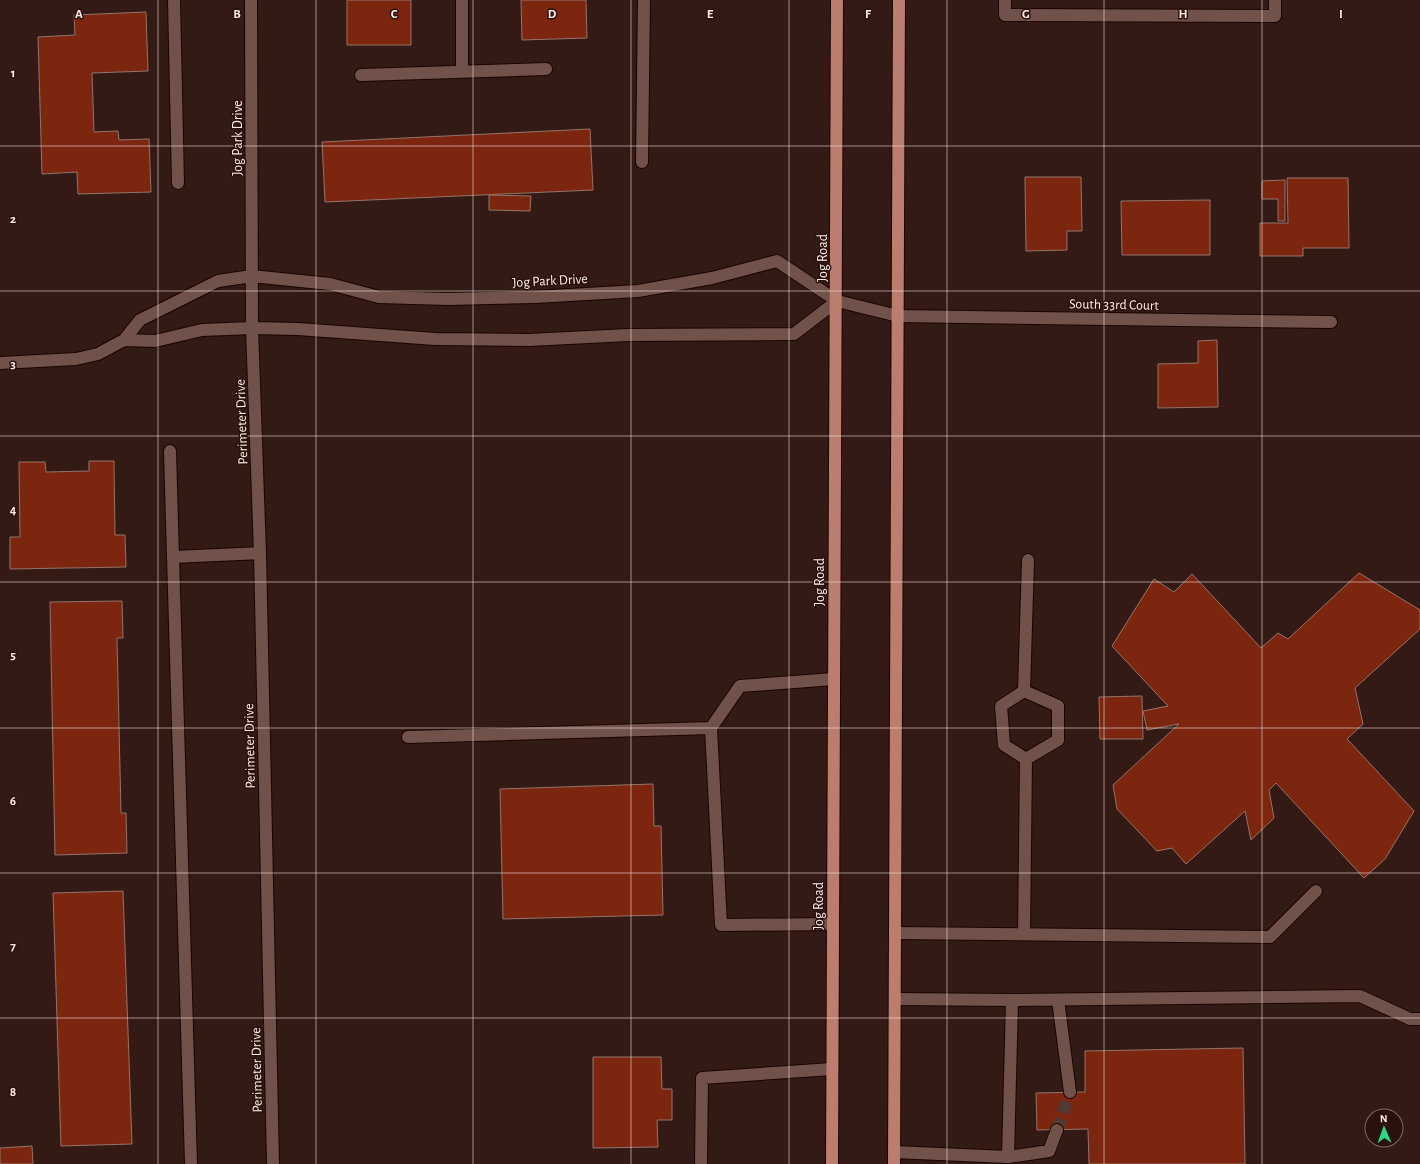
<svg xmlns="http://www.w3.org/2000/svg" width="1420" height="1164" font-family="'Alegreya Sans',sans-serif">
	<rect width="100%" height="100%" fill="#341a14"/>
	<path fill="#7c2610" stroke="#94746b" d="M 347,0 L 411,0 L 411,45 L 347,45 Z
		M 521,0 L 586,0 L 587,38 L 522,40 Z
		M 146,12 L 148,71 L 92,73 L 94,132 L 118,131 L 119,140 L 149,139 L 151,192 L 78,194 L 77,172 L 42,174 L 38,37 L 75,35 L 74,15 Z
		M 590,129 L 593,190 L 325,202 L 322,142 Z
		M 1025,177 L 1081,177 L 1082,231 L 1067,231 L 1067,250 L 1026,251 Z
		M 1287,178 L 1348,178 L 1349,248 L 1303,248 L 1303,256 L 1260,256 L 1260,223 L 1288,223 Z
		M 1285,180 L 1285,221 L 1278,221 L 1278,199 L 1262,199 L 1262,181 Z
		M 489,195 L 531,196 L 530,211 L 489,210 Z
		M 1210,200 L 1210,255 L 1122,255 L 1121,201 Z
		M 1217,340 L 1218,407 L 1158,408 L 1158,364 L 1198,363 L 1198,341 Z
		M 89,461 L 114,461 L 115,535 L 125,535 L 126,567 L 10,569 L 10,537 L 20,537 L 19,462 L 45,462 L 46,472 L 89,471 Z
		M 1359,573 L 1420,610 L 1420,629 L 1355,688 L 1363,724 L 1347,739 L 1414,811 L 1385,859 L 1364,878 L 1276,783 L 1269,790 L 1274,818 L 1251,840 L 1245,811 L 1186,864 L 1172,848 L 1157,851 L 1117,809 L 1113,785 L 1179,724 L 1147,730 L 1143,711 L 1168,706 L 1112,646 L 1154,579 L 1174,592 L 1192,574 L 1261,648 L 1278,633 L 1288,639 Z
		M 122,601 L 123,638 L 117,638 L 121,813 L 126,813 L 127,853 L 55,855 L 50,602 Z
		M 1142,696 L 1143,739 L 1100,739 L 1099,697 Z
		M 653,784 L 654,826 L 661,826 L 663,915 L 503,919 L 500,789 Z
		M 123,891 L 132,1144 L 61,1146 L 53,893 Z
		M 1243,1048 L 1245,1164 L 1089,1164 L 1088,1129 L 1037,1130 L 1036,1093 L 1085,1092 L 1085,1051 Z
		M 593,1057 L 661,1057 L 662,1089 L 672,1089 L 672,1120 L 657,1120 L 658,1147 L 593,1148 Z
		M 32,1146 L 33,1164 L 0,1164 L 0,1148 Z"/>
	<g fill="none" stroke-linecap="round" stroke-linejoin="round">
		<path stroke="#523a34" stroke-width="12" stroke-dasharray="12 6" stroke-linecap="butt" d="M 1057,1130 L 1070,1092"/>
		<g stroke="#1a0402" stroke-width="14">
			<path id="minor" d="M 174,0 L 178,183
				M 251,0 L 252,328 L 260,553 L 273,1164
				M 462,0 L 462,71
				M 1005,0 L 1005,15 L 1275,16 L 1275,0
				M 361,75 L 546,69
				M 642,162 L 644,0
				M 124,340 L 155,341 L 202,330 L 252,328 L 298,329 L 435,339 L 529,340 L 628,335 L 794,334 L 837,301
				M 0,363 L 76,359 L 98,354 L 124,340 L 140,320 L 218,281 L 252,276 L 330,284 L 379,297 L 448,299 L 535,297 L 638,291 L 712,278 L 777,261 L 837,301 L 898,316 L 1331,322
				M 170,451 L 173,557
				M 1024,691 L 1058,706 L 1058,740 L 1026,759
				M 408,737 L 711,728
				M 833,924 L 721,925 L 711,728 L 740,686 L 834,679
				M 895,933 L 1270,937 L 1316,891
				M 1024,934 L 1026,759 L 1004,745 L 1001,706 L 1024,691 L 1028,560
				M 1012,1000 L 1360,996 L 1410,1019 L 1420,1019
				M 1058,1000 L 1070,1092
				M 894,1152 L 1008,1157 L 1012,1000 L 895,999
				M 1008,1157 L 1049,1151 L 1057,1130
				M 191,1164 L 173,557 L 260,553
				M 701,1164 L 702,1078 L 832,1069"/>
		</g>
		<g stroke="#1a0402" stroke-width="14">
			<path id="major" d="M 832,1164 L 837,0
				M 894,1164 L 899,0"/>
		</g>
		<use href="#minor" stroke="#71524a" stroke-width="12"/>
		<use href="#major" stroke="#bb7d6d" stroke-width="12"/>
	</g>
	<path fill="none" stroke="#fdeeea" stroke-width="1" stroke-opacity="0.55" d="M 158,0 L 158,1164M 316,0 L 316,1164M 473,0 L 473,1164M 631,0 L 631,1164M 789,0 L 789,1164M 947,0 L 947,1164M 1104,0 L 1104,1164M 1262,0 L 1262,1164M 0,146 L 1420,146M 0,291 L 1420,291M 0,436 L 1420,436M 0,582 L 1420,582M 0,728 L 1420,728M 0,873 L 1420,873M 0,1018 L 1420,1018"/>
	<g text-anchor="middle" stroke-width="3" stroke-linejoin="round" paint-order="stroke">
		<g font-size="14" fill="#fdeeea" stroke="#2a110b">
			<text transform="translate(237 138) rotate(-90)" y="5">Jog Park Drive</text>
			<text transform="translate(822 258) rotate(-90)" y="5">Jog Road</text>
			<text transform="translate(550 280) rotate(-3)" y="5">Jog Park Drive</text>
			<text transform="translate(1114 304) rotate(1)" y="5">South 33rd Court</text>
			<text transform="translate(241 422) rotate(-92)" y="5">Perimeter Drive</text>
			<text transform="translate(819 582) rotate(-90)" y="5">Jog Road</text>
			<text transform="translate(249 746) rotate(-91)" y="5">Perimeter Drive</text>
			<text transform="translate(818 906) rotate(-90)" y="5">Jog Road</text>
			<text transform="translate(256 1070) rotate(-91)" y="5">Perimeter Drive</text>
		</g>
	</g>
	<g font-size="13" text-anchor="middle" font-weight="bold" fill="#fdeeea" stroke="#2a110b" stroke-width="3" stroke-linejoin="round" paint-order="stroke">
		<text x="79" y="18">A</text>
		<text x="237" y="18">B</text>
		<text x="394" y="18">C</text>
		<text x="552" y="18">D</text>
		<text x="710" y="18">E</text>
		<text x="868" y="18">F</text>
		<text x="1026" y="18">G</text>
		<text x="1183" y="18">H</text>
		<text x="1341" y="18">I</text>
		<text x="13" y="77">1</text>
		<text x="13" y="223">2</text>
		<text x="13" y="368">3</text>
		<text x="13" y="514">4</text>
		<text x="13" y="659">5</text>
		<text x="13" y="805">6</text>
		<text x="13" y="950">7</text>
		<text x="13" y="1096">8</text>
	</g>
	<g transform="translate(1384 1128) rotate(358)"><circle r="19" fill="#2a110b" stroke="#7e6964"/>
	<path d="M0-3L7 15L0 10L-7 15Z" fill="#27d885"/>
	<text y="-6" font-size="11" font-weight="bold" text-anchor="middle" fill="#fdeeea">N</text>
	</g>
</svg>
